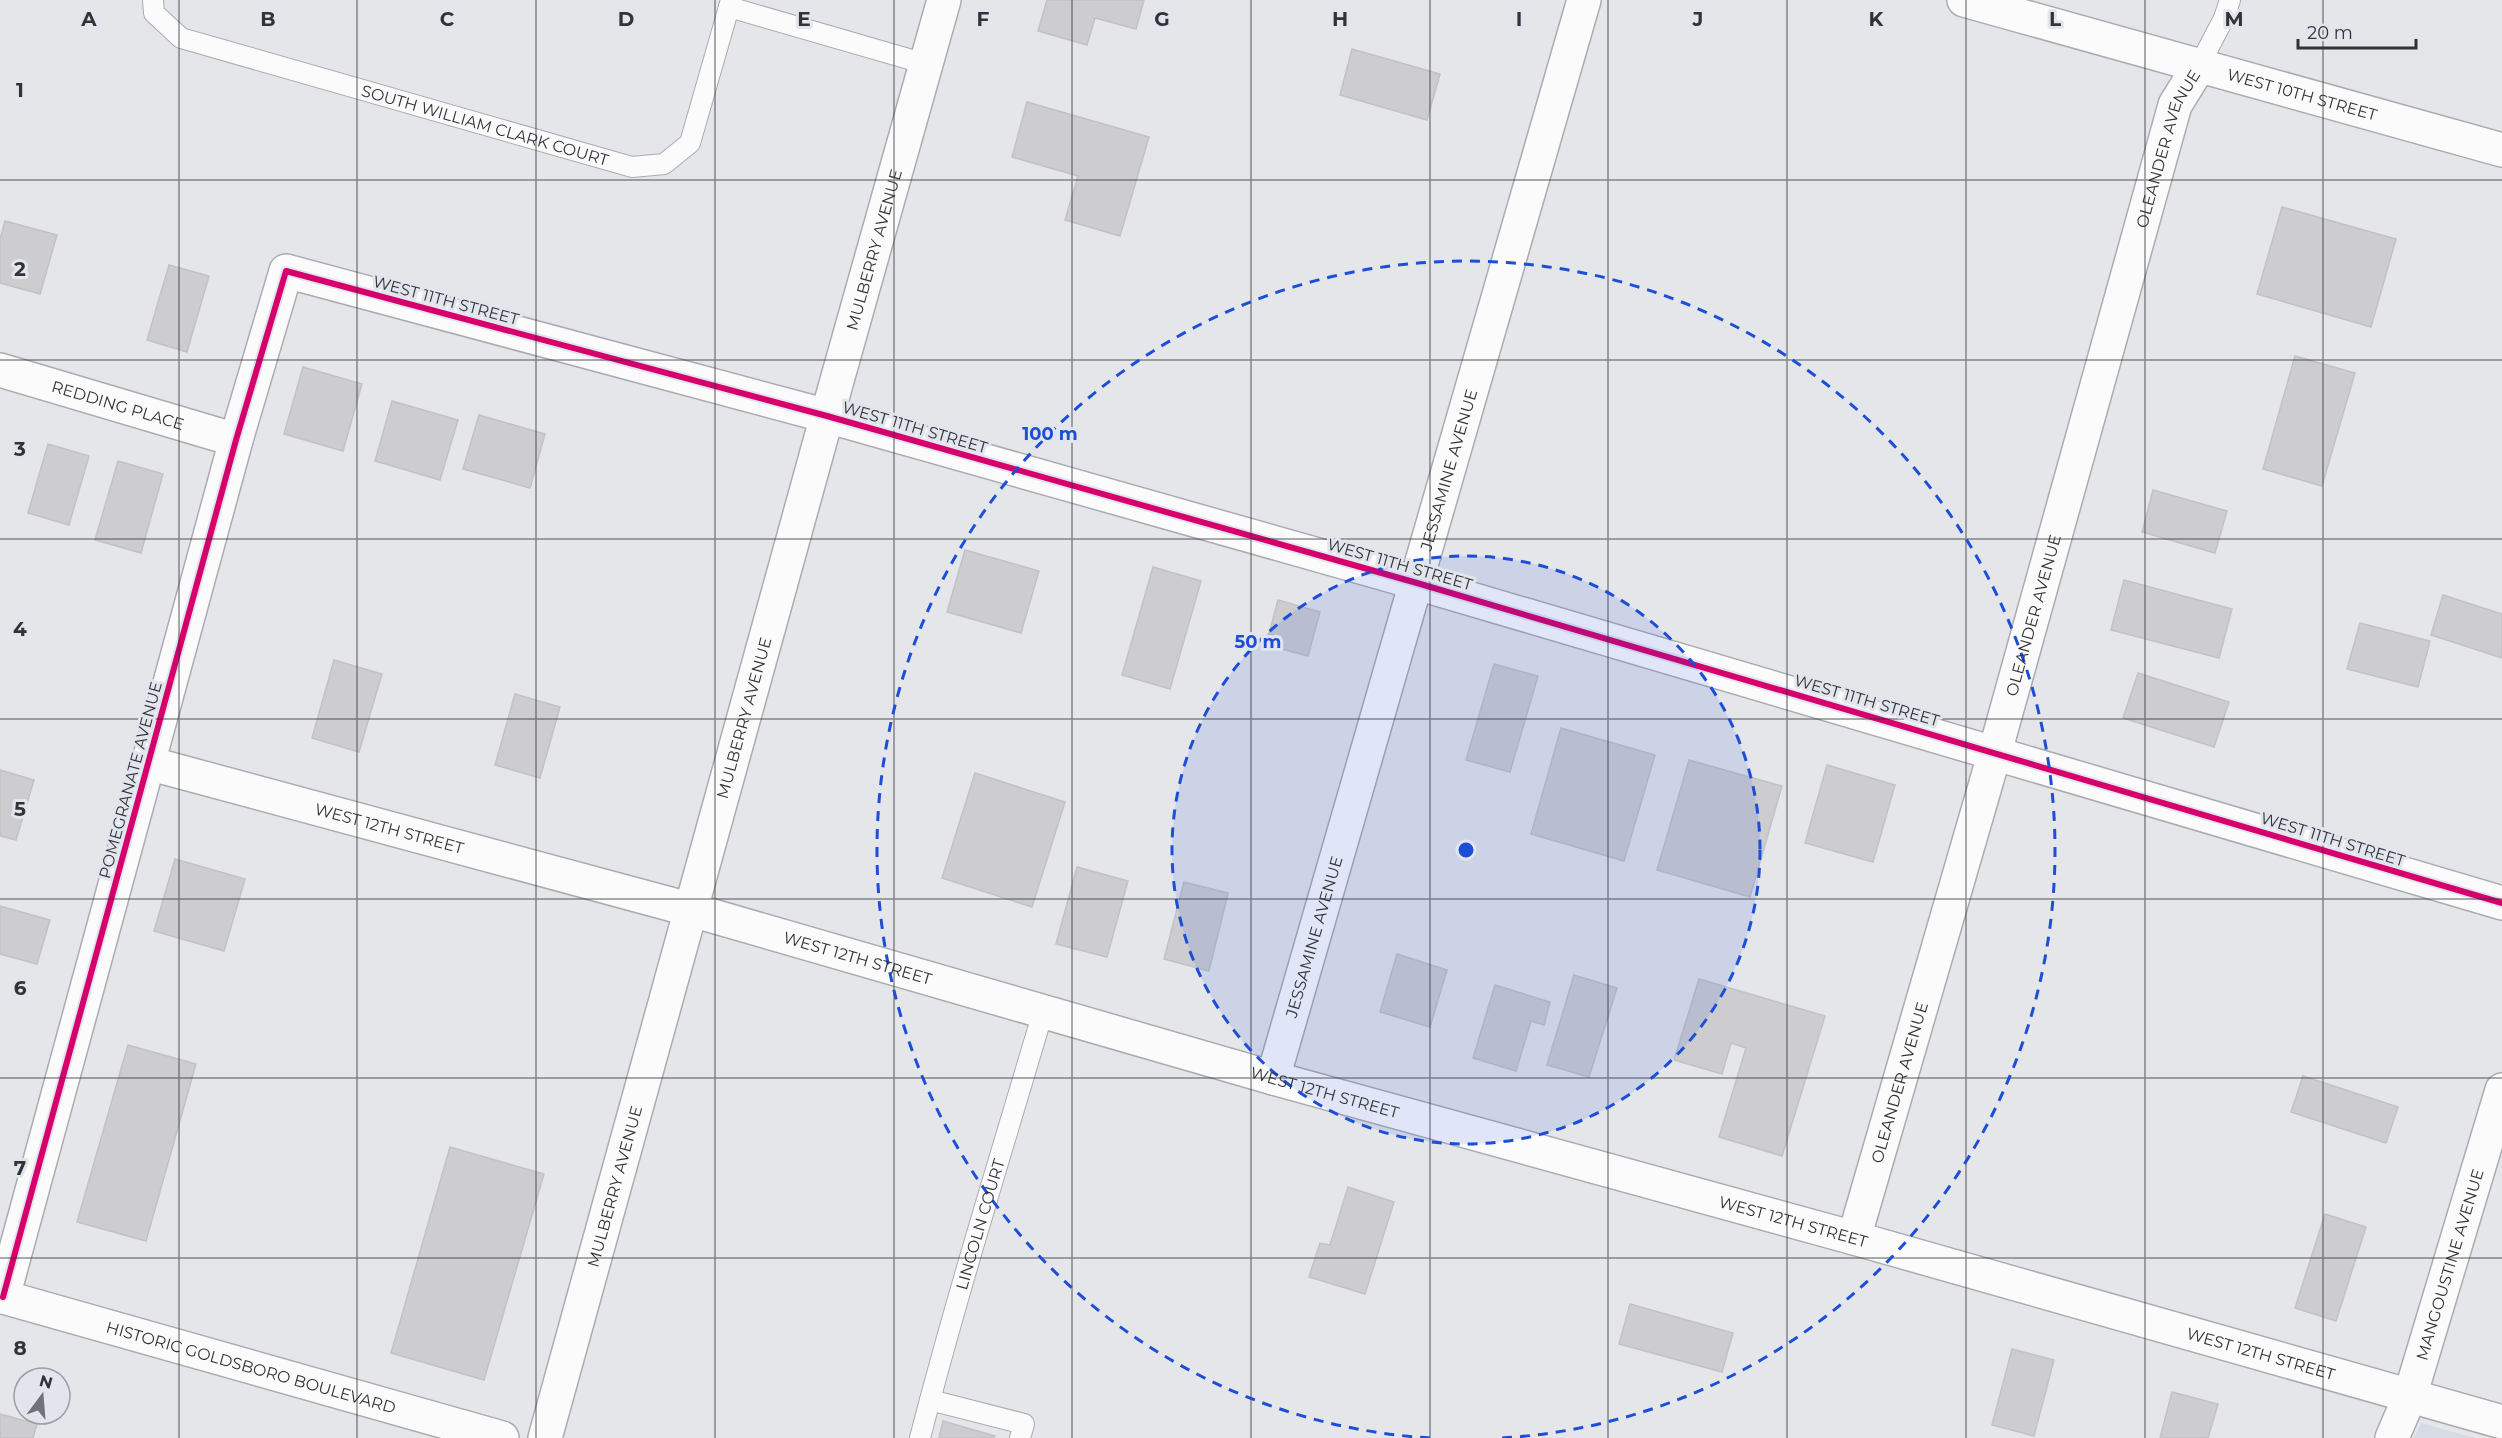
<svg xmlns="http://www.w3.org/2000/svg" width="2502" height="1438" font-family="Montserrat,sans-serif">
	<rect width="100%" height="100%" fill="#e5e6ea"/>
	<path fill="#d7dbe5" d="M 2421,1423 L 2475,1438 L 2414,1438 Z"/>
	<path fill="#cdcdd0" stroke="#c2c2c6" stroke-width="1.5" d="M 1047,0 L 1144,0 L 1136,29 L 1095,18 L 1087,45 L 1038,31 Z
		M 1352,49 L 1440,74 L 1427,120 L 1340,95 Z
		M 1027,102 L 1149,137 L 1120,236 L 1065,220 L 1078,176 L 1012,157 Z
		M 2282,207 L 2396,239 L 2371,327 L 2257,294 Z
		M 5,221 L 57,235 L 40,294 L 0,283 L 0,239 Z
		M 169,265 L 209,276 L 187,352 L 147,340 Z
		M 2295,356 L 2355,373 L 2322,486 L 2263,469 Z
		M 303,367 L 362,384 L 343,451 L 284,434 Z
		M 392,401 L 458,420 L 440,480 L 375,461 Z
		M 479,415 L 545,434 L 530,488 L 463,469 Z
		M 48,444 L 89,456 L 69,525 L 28,513 Z
		M 118,461 L 163,474 L 141,553 L 95,540 Z
		M 2153,490 L 2227,511 L 2215,553 L 2142,532 Z
		M 965,550 L 1039,571 L 1021,633 L 947,612 Z
		M 1153,567 L 1201,581 L 1170,689 L 1122,675 Z
		M 2124,580 L 2232,609 L 2219,658 L 2111,630 Z
		M 2443,595 L 2502,614 L 2502,658 L 2431,635 Z
		M 1278,600 L 1320,612 L 1308,656 L 1266,645 Z
		M 2360,623 L 2430,641 L 2418,687 L 2347,669 Z
		M 334,660 L 382,674 L 359,752 L 312,738 Z
		M 1494,664 L 1538,676 L 1510,772 L 1466,760 Z
		M 2138,673 L 2229,702 L 2214,747 L 2123,718 Z
		M 515,694 L 560,707 L 540,778 L 495,765 Z
		M 1561,728 L 1655,755 L 1624,861 L 1531,834 Z
		M 1689,760 L 1782,786 L 1750,897 L 1657,870 Z
		M 1827,765 L 1895,785 L 1873,862 L 1805,843 Z
		M 0,770 L 34,780 L 16,840 L 0,836 Z
		M 975,773 L 1065,802 L 1032,907 L 942,878 Z
		M 175,859 L 245,879 L 224,951 L 154,931 Z
		M 1077,867 L 1128,881 L 1107,957 L 1056,944 Z
		M 1184,882 L 1228,893 L 1209,971 L 1164,959 Z
		M 0,906 L 50,920 L 37,964 L 0,954 Z
		M 1397,954 L 1447,970 L 1430,1027 L 1380,1012 Z
		M 1574,975 L 1617,988 L 1589,1077 L 1547,1065 Z
		M 1699,979 L 1825,1016 L 1782,1156 L 1719,1137 L 1746,1048 L 1731,1043 L 1722,1074 L 1674,1060 Z
		M 1495,985 L 1550,1002 L 1544,1025 L 1531,1021 L 1516,1071 L 1473,1058 Z
		M 128,1045 L 196,1064 L 146,1241 L 77,1222 Z
		M 2303,1076 L 2398,1107 L 2386,1143 L 2291,1112 Z
		M 450,1147 L 544,1174 L 484,1380 L 391,1353 Z
		M 1348,1187 L 1394,1202 L 1365,1294 L 1309,1277 L 1320,1243 L 1330,1245 Z
		M 2325,1214 L 2366,1227 L 2336,1321 L 2295,1308 Z
		M 1630,1304 L 1733,1333 L 1722,1372 L 1619,1344 Z
		M 2012,1349 L 2054,1360 L 2034,1436 L 1992,1425 Z
		M 2172,1392 L 2218,1404 L 2208,1438 L 2160,1438 Z
		M 0,1414 L 37,1424 L 33,1438 L 0,1438 Z
		M 943,1421 L 995,1436 L 994,1438 L 939,1438 Z"/>
	<g fill="none" stroke-linecap="round" stroke-linejoin="round">
		<g stroke="#abacb0" stroke-width="22">
			<g id="lane">
				<path id="s1" d="M 153,0 L 154,13 L 181,38 L 632,167 L 664,164 L 690,143 L 731,0"/>
				<path d="M 729,7 L 926,64"/>
				<path d="M 2199,66 L 2224,18 L 2230,0"/>
				<path d="M 930,1400 L 1024,1424 L 1020,1438"/>
				<path id="s2" d="M 920,1438 C 957,1295 1001,1154 1043,1012"/>
			</g>
		</g>
		<g stroke="#abacb0" stroke-width="36">
			<g id="street">
				<path id="s3" d="M 1964,0 L 2502,150"/>
				<path id="s4" d="M 0,370 L 236,440"/>
				<path id="s5" d="M 148,763 L 692,910 L 1273,1078 L 1854,1238 L 2502,1422"/>
				<path id="s6" d="M 1273,1078 L 1584,0"/>
				<path id="s7" d="M 1854,1238 L 1995,752 L 2175,105 L 2199,66"/>
				<path d="M 3,1297 L 236,440 L 286,271 L 827,416 L 1417,583 L 2502,903"/>
				<path id="s8" d="M 545,1438 L 827,416 L 944,0"/>
				<path id="s9" d="M 2392,1438 L 2410,1396 L 2502,1090"/>
			</g>
		</g>
		<g stroke="#abacb0" stroke-width="36">
			<g id="secondary">
				<path id="s10" d="M 0,1296 L 502,1438"/>
			</g>
		</g>
		<use href="#lane" stroke="#fbfbfc" stroke-width="20"/>
		<use href="#street" stroke="#fbfbfc" stroke-width="33"/>
		<use href="#secondary" stroke="#fbfbfc" stroke-width="33"/>
		<g stroke="#e2e5ed" stroke-width="10">
			<path id="cycleway" d="M 3,1297 L 236,440 L 286,271 L 827,416 L 1417,583 L 2502,903"/>
		</g>
		<use href="#cycleway" stroke="#d6006c" stroke-width="6"/>
	</g>
	<path fill="none" stroke="#313336" stroke-width="1.5" stroke-opacity="0.55" d="M 179,0 L 179,1438M 357,0 L 357,1438M 536,0 L 536,1438M 715,0 L 715,1438M 894,0 L 894,1438M 1072,0 L 1072,1438M 1251,0 L 1251,1438M 1430,0 L 1430,1438M 1608,0 L 1608,1438M 1787,0 L 1787,1438M 1966,0 L 1966,1438M 2145,0 L 2145,1438M 2323,0 L 2323,1438M 0,180 L 2502,180M 0,360 L 2502,360M 0,539 L 2502,539M 0,719 L 2502,719M 0,899 L 2502,899M 0,1078 L 2502,1078M 0,1258 L 2502,1258"/>
	<circle cx="1466" cy="850" r="294" fill="#1d4ed8" fill-opacity=".12"/>
	<g fill="none" stroke="#1d4ed8" stroke-width="3" stroke-dasharray="10 8">
		<circle cx="1466" cy="850" r="294"/>
		<path d="M1430 1438A589 589 0 1 1 1502 1438"/>
	</g>
	<g text-anchor="middle" stroke-width="6" stroke-linejoin="round" paint-order="stroke">
		<g font-size="16" fill="#313336" stroke="#e2e5ed">
			<text dy="6" stroke="none"><textPath href="#s3" startOffset="351">WEST 10TH STREET</textPath></text>
			<text dy="6" stroke="none"><textPath href="#s1" startOffset="366">SOUTH WILLIAM CLARK COURT</textPath></text>
			<text dy="6" stroke="none"><textPath href="#s7" startOffset="1134">OLEANDER AVENUE</textPath></text>
			<text dy="6" stroke="none"><textPath href="#s8" startOffset="1233">MULBERRY AVENUE</textPath></text>
			<text transform="translate(446 300) rotate(15)" y="6">WEST 11TH STREET</text>
			<text dy="6" stroke="none"><textPath href="#s4" startOffset="123">REDDING PLACE</textPath></text>
			<text transform="translate(915 427) rotate(16)" y="6">WEST 11TH STREET</text>
			<text dy="6" stroke="none"><textPath href="#s6" startOffset="633">JESSAMINE AVENUE</textPath></text>
			<text transform="translate(1400 564) rotate(16)" y="6">WEST 11TH STREET</text>
			<text dy="6" stroke="none"><textPath href="#s7" startOffset="648">OLEANDER AVENUE</textPath></text>
			<text transform="translate(1867 700) rotate(16)" y="6">WEST 11TH STREET</text>
			<text dy="6" stroke="none"><textPath href="#s8" startOffset="747">MULBERRY AVENUE</textPath></text>
			<text transform="translate(130 780) rotate(-75)" y="6">POMEGRANATE AVENUE</text>
			<text dy="6" stroke="none"><textPath href="#s5" startOffset="250">WEST 12TH STREET</textPath></text>
			<text transform="translate(2333 839) rotate(17)" y="6">WEST 11TH STREET</text>
			<text dy="6" stroke="none"><textPath href="#s6" startOffset="147">JESSAMINE AVENUE</textPath></text>
			<text dy="6" stroke="none"><textPath href="#s5" startOffset="736">WEST 12TH STREET</textPath></text>
			<text dy="6" stroke="none"><textPath href="#s7" startOffset="162">OLEANDER AVENUE</textPath></text>
			<text dy="6" stroke="none"><textPath href="#s5" startOffset="1222">WEST 12TH STREET</textPath></text>
			<text dy="6" stroke="none"><textPath href="#s8" startOffset="261">MULBERRY AVENUE</textPath></text>
			<text dy="6" stroke="none"><textPath href="#s5" startOffset="1708">WEST 12TH STREET</textPath></text>
			<text dy="6" stroke="none"><textPath href="#s2" startOffset="222">LINCOLN COURT</textPath></text>
			<text dy="6" stroke="none"><textPath href="#s9" startOffset="183">MANGOUSTINE AVENUE</textPath></text>
			<text dy="6" stroke="none"><textPath href="#s5" startOffset="2194">WEST 12TH STREET</textPath></text>
			<text dy="6" stroke="none"><textPath href="#s10" startOffset="261">HISTORIC GOLDSBORO BOULEVARD</textPath></text>
		</g>
	</g>
	<g font-size="20" text-anchor="middle" font-weight="bold" fill="#313336" stroke="#e2e5ed" stroke-width="6" stroke-linejoin="round" paint-order="stroke">
		<text x="89" y="26">A</text>
		<text x="268" y="26">B</text>
		<text x="447" y="26">C</text>
		<text x="626" y="26">D</text>
		<text x="804" y="26">E</text>
		<text x="983" y="26">F</text>
		<text x="1162" y="26">G</text>
		<text x="1340" y="26">H</text>
		<text x="1519" y="26">I</text>
		<text x="1698" y="26">J</text>
		<text x="1876" y="26">K</text>
		<text x="2055" y="26">L</text>
		<text x="2234" y="26">M</text>
		<text x="20" y="97">1</text>
		<text x="20" y="276">2</text>
		<text x="20" y="456">3</text>
		<text x="20" y="636">4</text>
		<text x="20" y="816">5</text>
		<text x="20" y="995">6</text>
		<text x="20" y="1175">7</text>
		<text x="20" y="1355">8</text>
	</g>
	<circle cx="1466" cy="850" r="9" fill="#1d4ed8" stroke="#e2e5ed" stroke-width="3"/>
	<g font-size="18" text-anchor="middle" font-weight="bold" fill="#1d4ed8" stroke="#e2e5ed" stroke-width="6" stroke-linejoin="round" paint-order="stroke">
		<text x="1050" y="440">100 m</text>
		<text x="1258" y="648">50 m</text>
	</g>
	<g transform="translate(42 1396) rotate(16)"><circle r="28" fill="#e2e5ed" stroke="#9b9ea4" stroke-width="1.5"/>
	<path d="M0-4.5L10 22L0 15L-10 22Z" fill="#707275"/>
	<text y="-9" font-size="16" font-weight="bold" text-anchor="middle" fill="#313336">N</text>
	</g>
	<path d="M2298 39v9h118v-9" fill="none" stroke="#313336" stroke-width="3"/>
	<text x="2307" y="39" font-size="18" fill="#313336" stroke="#e2e5ed" stroke-width="4.5" paint-order="stroke">20 m</text>
</svg>
